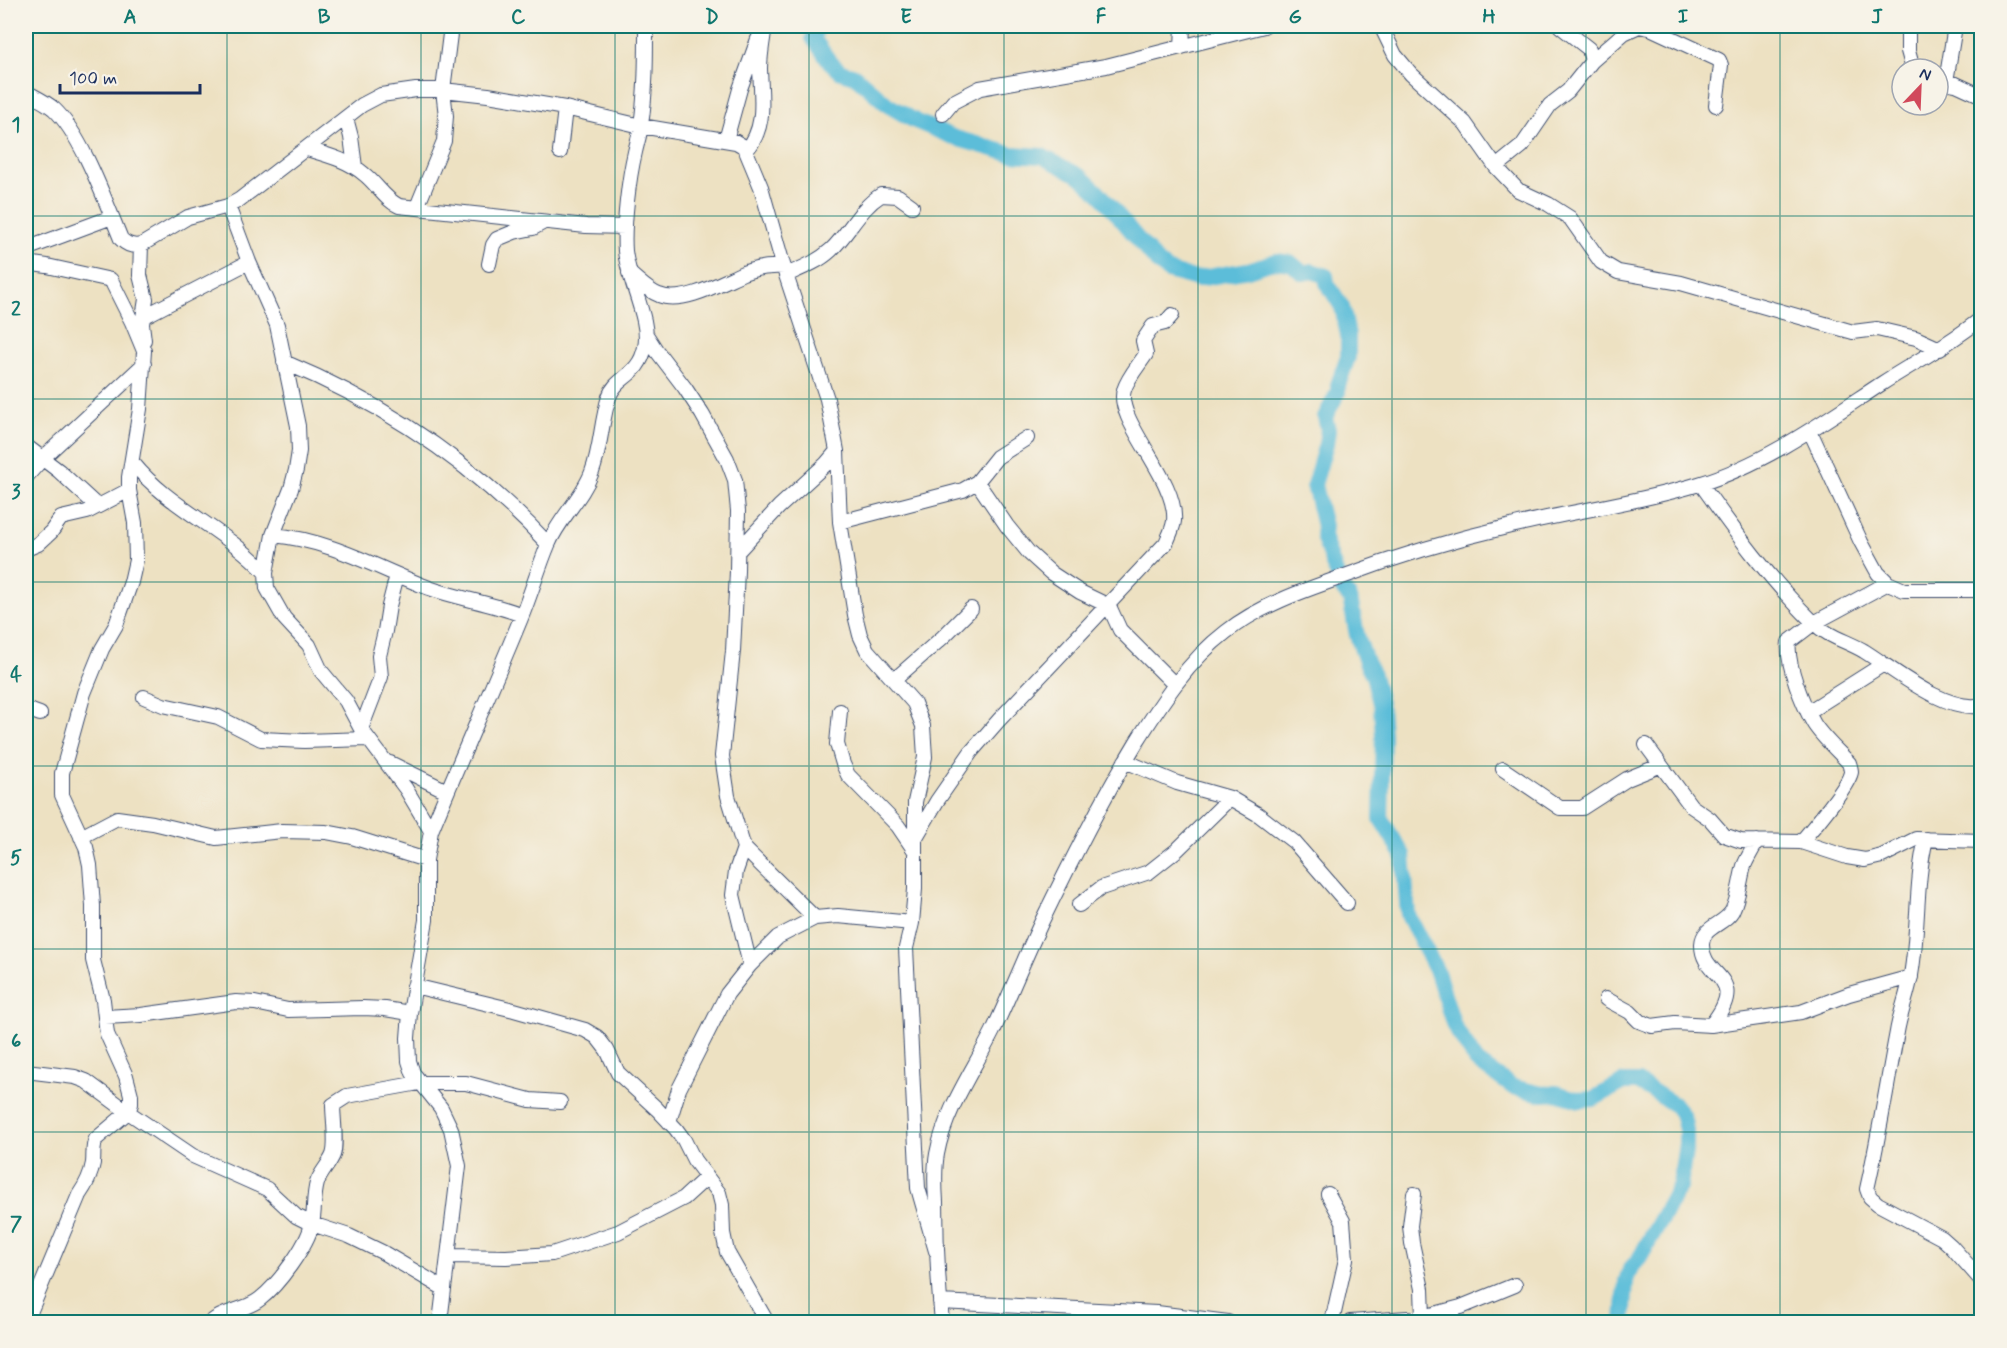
<svg xmlns="http://www.w3.org/2000/svg" width="2007" height="1348" font-family="Mynerve,sans-serif">
	<rect width="100%" height="100%" fill="#f7f3e8"/>
	<filter id="ink" filterUnits="userSpaceOnUse"><feTurbulence type="fractalNoise" baseFrequency=".0167" numOctaves="2"/><feDisplacementMap in="SourceGraphic" scale="12" xChannelSelector="R" yChannelSelector="G"/><feConvolveMatrix kernelMatrix="1 2 1 2 8 2 1 2 1" color-interpolation-filters="sRGB"/></filter>
	<filter id="wash" filterUnits="userSpaceOnUse"><feTurbulence type="fractalNoise" baseFrequency=".008" numOctaves="4" result="noise"/><feDisplacementMap in="SourceGraphic" scale="24" xChannelSelector="R" yChannelSelector="G"/><feGaussianBlur stdDeviation="1.35" result="paint"/><feColorMatrix in="noise" values="0 0 0 0 0 0 0 0 0 0 0 0 0 0 0 0 0 1.4 0 .05"/><feComposite in="paint" operator="in"/></filter>
	<g filter="url(#wash)">
		<rect width="100%" height="100%" fill="#ede1c2"/>
		<g fill="none" stroke-linecap="round" stroke-linejoin="round">
			<path stroke="#5bbdd9" stroke-width="16" d="M 818,26 L 813,38 L 830,62 L 841,72 L 855,76 L 888,105 L 915,121 L 955,138 L 1011,154 L 1042,156 L 1080,176 L 1102,196 L 1157,262 L 1168,271 L 1197,279 L 1248,270 L 1276,261 L 1291,263 L 1303,273 L 1312,271 L 1326,276 L 1327,283 L 1342,307 L 1348,335 L 1348,357 L 1338,385 L 1338,392 L 1325,417 L 1328,430 L 1326,444 L 1314,485 L 1324,526 L 1323,536 L 1341,587 L 1350,598 L 1357,635 L 1366,662 L 1373,675 L 1381,707 L 1383,735 L 1381,819 L 1403,855 L 1408,915 L 1437,972 L 1454,1026 L 1477,1062 L 1513,1087 L 1542,1094 L 1556,1093 L 1580,1100 L 1593,1099 L 1624,1082 L 1638,1082 L 1675,1105 L 1683,1116 L 1686,1130 L 1686,1144 L 1680,1185 L 1639,1259 L 1630,1269 L 1626,1281 L 1623,1322"/>
		</g>
	</g>
	<g filter="url(#ink)">
		<g fill="none" stroke-linecap="round" stroke-linejoin="round">
			<g stroke="#3a4a6d" stroke-width="16">
				<path id="minor" d="M 1381,26 L 1395,55 L 1411,74 L 1465,123 L 1496,167 L 1518,190 L 1548,204 L 1570,218 L 1601,262 L 1618,272 L 1681,283 L 1853,332 L 1877,329 L 1916,338 L 1940,349
					M 1560,26 L 1589,49 L 1592,61
					M 1908,26 L 1908,51 L 1913,69
					M 1182,47 L 1183,26
					M 1939,81 L 1956,84 L 1982,96
					M 1946,82 L 1955,26
					M 26,92 C 35,97 46,102 54,109 C 82,135 106,203 121,239 C 127,245 133,247 141,245 L 188,217 L 228,206 L 239,200 L 362,105 L 381,95 L 416,90 L 443,90 L 488,95 L 565,108 L 641,126 L 736,142 L 743,146 L 746,151 L 761,187 L 786,275 L 827,399 L 837,451 L 840,522 L 855,615 L 860,635 L 867,650 L 914,703 L 923,726 L 925,757 L 915,802 L 915,889 L 912,923 L 906,948 L 918,1188 L 936,1251
					M 943,114 L 953,102 L 980,88 L 1106,66 L 1264,26
					M 346,118 L 351,137 L 355,167
					M 726,140 L 740,89 L 758,39
					M 307,149 C 327,155 348,160 364,174 C 377,184 384,199 399,206 L 586,226 L 625,227
					M 746,151 C 767,127 761,98 760,69 C 760,54 763,40 765,26
					M 560,152 L 565,108
					M 1496,167 L 1522,146 L 1550,105 L 1568,91 L 1592,61 L 1624,33 L 1639,26 L 1650,28 L 1719,60 L 1721,65 L 1716,105
					M 228,206 L 249,262 L 277,325 L 298,426 L 299,451 L 296,470 L 291,489 L 273,535 L 266,573 L 267,588 L 284,618 L 309,645 L 321,671 L 346,701 L 361,729
					M 417,207 L 444,141 L 446,116 L 443,90 L 451,26
					M 141,245 L 140,275 L 146,299 L 142,324 L 144,340
					M 26,249 L 112,217
					M 26,263 L 47,266 L 111,280 L 132,322 L 144,351 L 140,409 L 129,477 L 129,490 L 135,523 L 136,560 L 131,582 L 116,625 L 102,649 L 84,693 L 62,773 L 62,795 L 86,847 L 90,865 L 93,906 L 93,960 L 103,1000 L 107,1034 L 126,1076 L 131,1095 L 131,1104 L 128,1112 L 96,1139 C 92,1147 94,1155 93,1163 C 91,1175 86,1185 79,1195 L 26,1322
					M 489,264 L 493,245 L 497,239 L 514,232 L 533,228 L 544,222
					M 629,273 C 638,280 648,291 659,295 C 683,305 722,282 743,273 C 756,268 770,266 784,267
					M 786,275 C 802,268 818,262 831,250 C 849,233 860,208 881,195 L 898,196 L 912,206
					M 143,317 L 249,262
					M 647,336 L 656,350 L 685,388 L 702,414 L 727,459 L 735,480 L 738,511 L 737,571 L 733,651 L 722,756 L 728,796 L 744,848 L 815,918
					M 284,362 C 385,404 473,463 548,544
					M 1810,431 L 1861,542 L 1878,573 L 1888,583 L 1904,590 L 1982,590
					M 26,446 L 59,471 L 97,506
					M 133,463 C 169,508 227,530 266,573
					M 26,477 L 43,458 L 144,364
					M 977,482 L 1007,526 L 1029,553 L 1051,573 L 1080,592 L 1109,606 L 1120,630 L 1174,684
					M 1701,484 C 1735,532 1770,580 1813,622 C 1828,637 1847,641 1864,651 C 1893,669 1947,714 1982,705
					M 840,522 L 963,490 L 977,482 L 997,457 L 1027,438
					M 273,535 C 330,540 377,568 429,588 C 460,599 492,603 522,615
					M 26,549 L 38,544 L 51,532 L 61,518 L 87,512 L 129,490
					M 738,551 L 779,507 L 826,464 L 837,451
					M 397,575 L 389,606 L 385,631 L 379,656 L 381,677 L 361,729 L 406,789 L 431,831
					M 894,680 L 943,637 L 971,609
					M 144,697 L 163,705 L 218,717 L 261,739 L 304,741 L 367,739
					M 26,709 L 40,714
					M 840,711 L 837,744 L 843,764 L 848,775 L 898,826 L 915,851
					M 1808,712 L 1882,665
					M 1646,745 L 1691,806 L 1710,819 L 1724,835 L 1741,841 L 1801,842 L 1847,857 L 1865,860 L 1882,856 L 1916,839 L 1982,841
					M 1125,761 L 1177,783 L 1230,798 L 1259,815 L 1294,842 L 1347,903
					M 390,763 L 447,791
					M 1503,769 L 1560,808 L 1582,808 L 1627,779 L 1659,766
					M 81,837 L 117,818 L 153,823 L 216,838 L 282,831 L 326,832 L 352,837 L 426,860
					M 916,837 L 937,801 L 971,752 L 999,720 L 1166,543 C 1169,536 1173,529 1174,521 C 1178,479 1114,420 1124,390 C 1128,377 1139,365 1146,354 L 1143,341 L 1153,326 L 1165,323 L 1172,315
					M 1926,839 C 1915,883 1919,930 1911,975 C 1908,994 1900,1013 1897,1032 C 1887,1084 1879,1137 1867,1189 L 1870,1197 L 1878,1204 L 1942,1238 L 1951,1246 L 1982,1281
					M 1801,842 C 1812,829 1849,786 1851,772 C 1851,769 1850,766 1849,763 C 1838,751 1823,738 1814,724 C 1803,705 1786,664 1789,642 L 1814,623 L 1888,583
					M 744,848 L 736,871 L 733,895 L 750,965
					M 1079,905 L 1101,888 L 1149,872 L 1177,850 L 1230,798
					M 414,986 L 514,1010 L 585,1030 L 597,1037 L 607,1050 L 618,1073 L 657,1109 L 676,1129 L 684,1140 L 694,1160 L 719,1193 L 722,1205 L 723,1233 L 727,1252 L 767,1322
					M 1606,999 L 1630,1012 L 1639,1021 L 1652,1026 L 1675,1023 L 1711,1025 L 1801,1012 L 1849,994 L 1911,977
					M 105,1017 L 141,1015 L 236,1002 L 255,1003 L 288,1010 L 363,1008 L 385,1009 L 410,1013
					M 1711,1025 C 1751,975 1701,979 1702,944 C 1703,926 1724,925 1732,911 C 1739,897 1740,880 1744,866 C 1747,858 1753,849 1757,841
					M 26,1071 L 75,1077 L 86,1081 L 128,1112 L 193,1156 L 267,1189 L 296,1216 L 312,1224 L 349,1236 L 382,1252 L 443,1288
					M 669,1122 L 679,1089 L 727,994 L 750,965 L 778,937 L 815,918 L 838,916 L 912,923
					M 1328,1194 L 1343,1221 L 1346,1259 L 1332,1322
					M 1414,1194 L 1410,1226 L 1412,1243 L 1422,1289 L 1423,1317
					M 449,1256 L 506,1257 L 552,1254 L 618,1232 L 684,1198 L 707,1177
					M 940,1302 L 1157,1313 L 1228,1322
					M 211,1322 C 225,1310 245,1311 260,1299 C 278,1285 307,1246 312,1224 C 315,1211 313,1197 317,1183 C 320,1173 329,1165 333,1155 C 337,1145 333,1117 333,1105 L 347,1096 L 419,1083 L 466,1083 L 530,1100 L 560,1102
					M 440,1322 L 459,1166 L 451,1129 L 441,1108 L 413,1073 L 409,1061 L 408,1038 L 410,1013 L 426,920 L 426,860 L 431,831 C 460,760 492,689 521,618 C 531,594 538,569 548,545 C 559,518 582,499 592,472 C 601,448 601,422 609,397 C 616,376 639,377 645,347 C 651,321 628,281 625,251 C 623,225 629,177 635,152 C 637,143 640,134 641,125 C 646,92 646,59 646,26
					M 942,1322 C 938,1282 936,1243 936,1202 C 935,1187 934,1170 937,1154 C 945,1110 973,1071 993,1031 C 1010,995 1025,957 1042,921 C 1071,861 1101,801 1136,743 C 1161,703 1188,661 1226,632 C 1259,606 1302,591 1342,577 C 1395,557 1455,539 1511,526 C 1573,511 1637,503 1699,484 C 1765,464 1823,422 1881,384 C 1915,362 1950,344 1982,318
					M 1350,1322 L 1423,1317 L 1461,1307 L 1515,1285"/>
			</g>
			<use href="#minor" stroke="#fff" stroke-width="14"/>
		</g>
	</g>
	<path fill="none" stroke="#0f766e" stroke-width="1.5" stroke-opacity="0.55" d="M 227,26 L 227,1322M 421,26 L 421,1322M 615,26 L 615,1322M 809,26 L 809,1322M 1004,26 L 1004,1322M 1198,26 L 1198,1322M 1392,26 L 1392,1322M 1586,26 L 1586,1322M 1780,26 L 1780,1322M 26,216 L 1982,216M 26,399 L 1982,399M 26,582 L 1982,582M 26,766 L 1982,766M 26,949 L 1982,949M 26,1132 L 1982,1132"/>
	<rect width="2007" height="1348" fill="none" stroke="#f7f3e8" stroke-width="66"/>
	<g transform="translate(1920 87) rotate(23)"><circle r="28" fill="#f7f3e8" stroke="#9fa5b1" stroke-width="1.5"/>
	<path d="M0-4.5L10 22L0 15L-10 22Z" fill="#d1495b"/>
	<text y="-9" font-size="16" font-weight="bold" text-anchor="middle" fill="#1b2f5e">N</text>
	</g>
	<path d="M60 84v9h140v-9" fill="none" stroke="#1b2f5e" stroke-width="3"/>
	<text x="69" y="84" font-size="18" fill="#1b2f5e" stroke="#f7f3e8" stroke-width="4.5" paint-order="stroke">100 m</text>
	<rect x="33" y="33" width="1941" height="1282" fill="none" stroke="#0f766e" stroke-width="2"/>
	<g font-size="20" text-anchor="middle" font-weight="bold" fill="#0f766e">
		<text x="130" y="23">A</text>
		<text x="324" y="23">B</text>
		<text x="518" y="23">C</text>
		<text x="712" y="23">D</text>
		<text x="906" y="23">E</text>
		<text x="1101" y="23">F</text>
		<text x="1295" y="23">G</text>
		<text x="1489" y="23">H</text>
		<text x="1683" y="23">I</text>
		<text x="1877" y="23">J</text>
		<text x="16" y="131">1</text>
		<text x="16" y="315">2</text>
		<text x="16" y="498">3</text>
		<text x="16" y="681">4</text>
		<text x="16" y="864">5</text>
		<text x="16" y="1047">6</text>
		<text x="16" y="1230">7</text>
	</g>
</svg>
